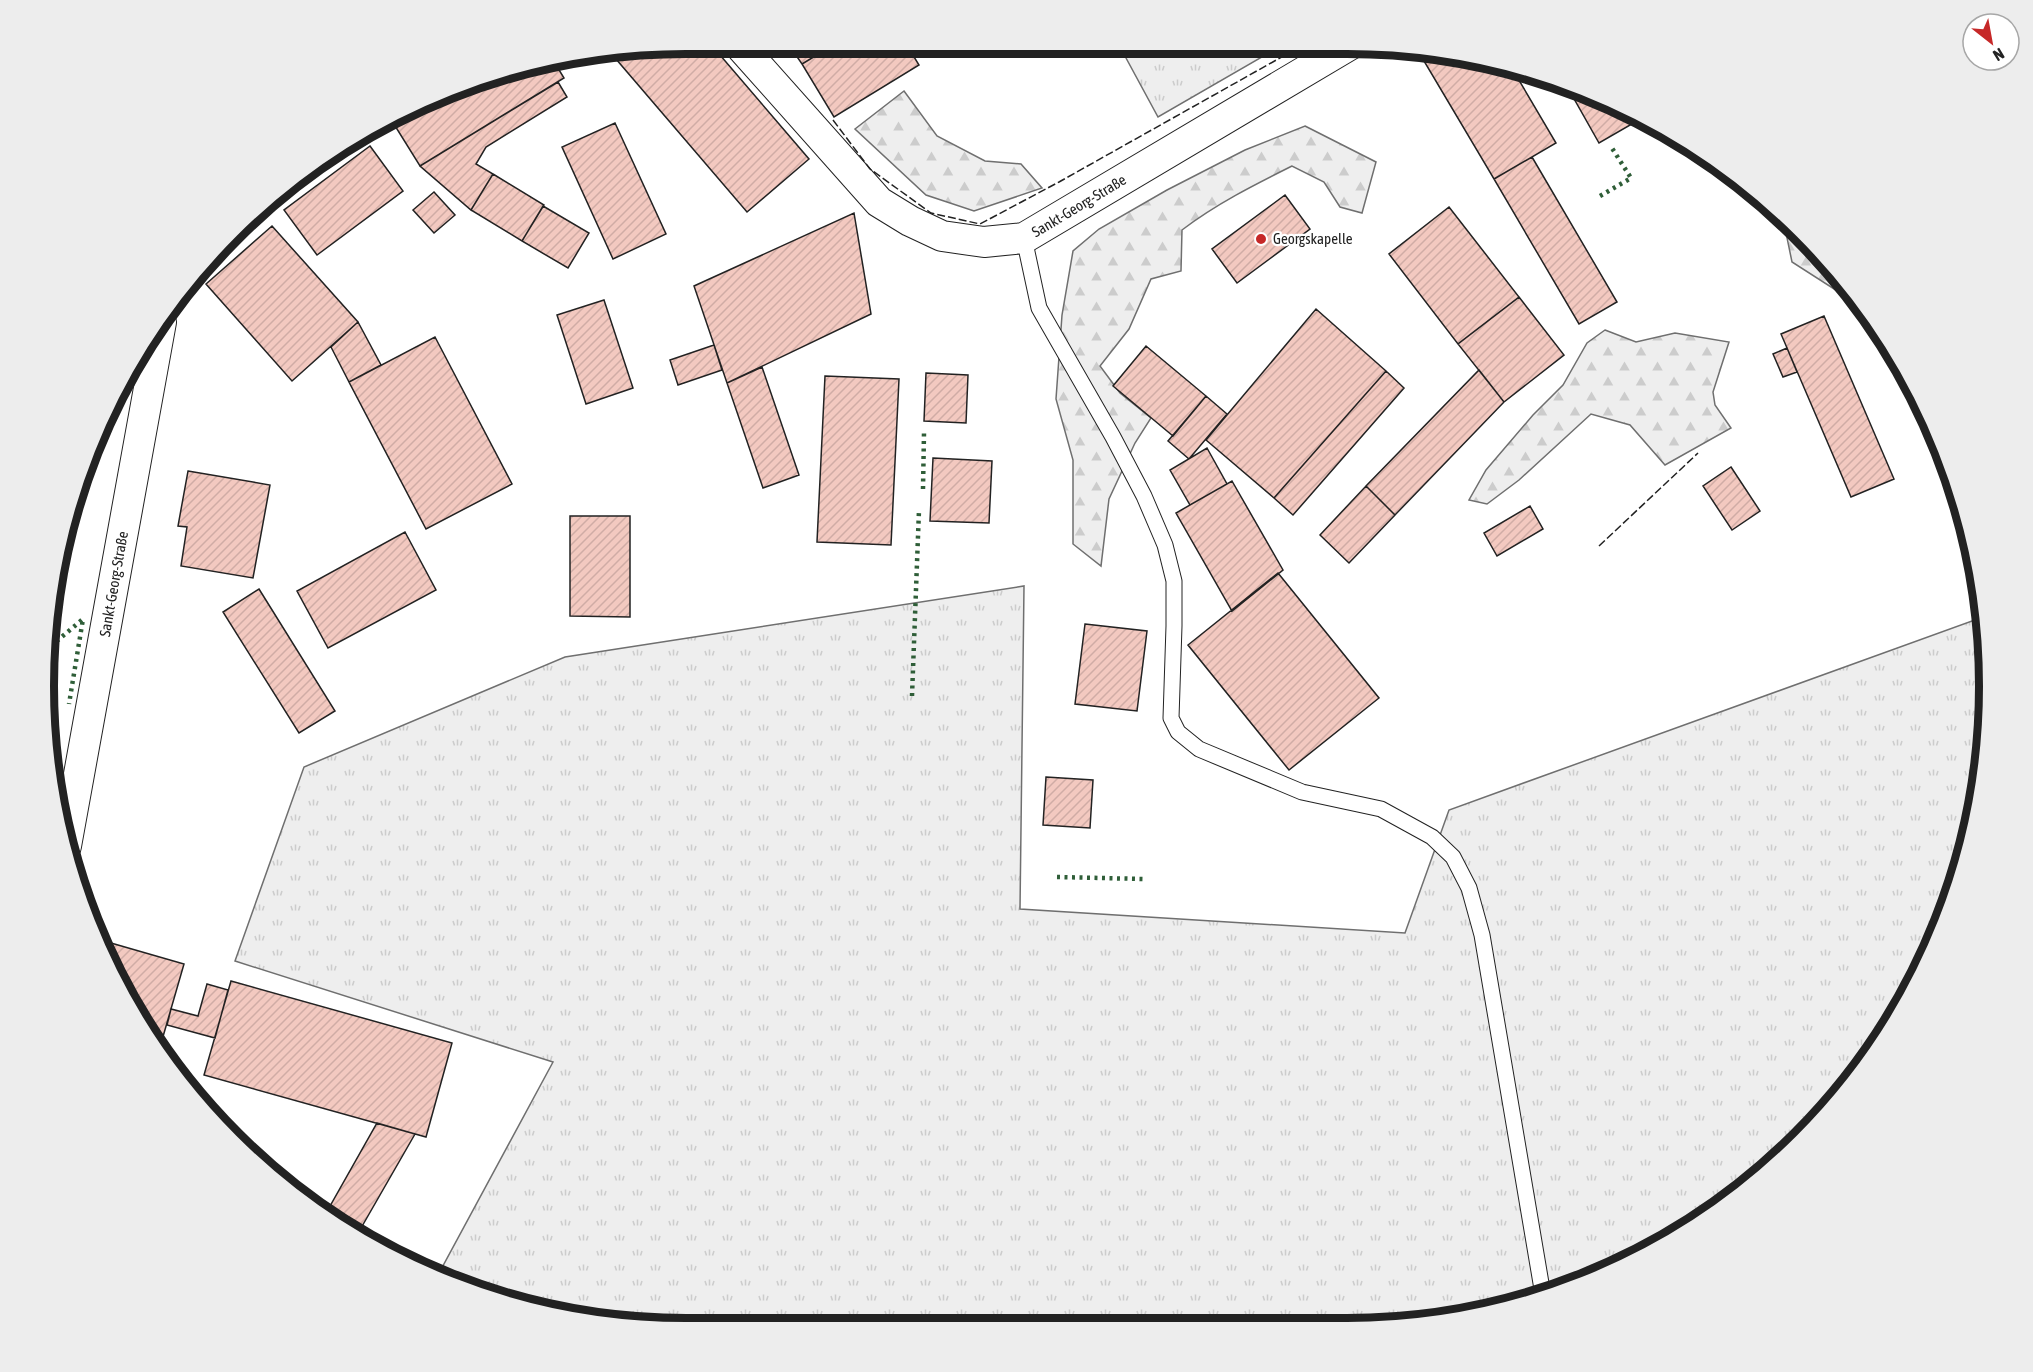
<svg xmlns="http://www.w3.org/2000/svg" width="2033" height="1372" font-family="'Asap Condensed',sans-serif">
	<defs>
		<pattern id="grass-tufts" width="24" height="20" patternUnits="userSpaceOnUse" patternTransform="scale(1.5)"><rect width="24" height="20" fill="#eee"/><path d="M3 7l-1-3M5 7V3M7 7l1-3M15 17l-1-3M17 17v-4M19 17l1-3" fill="none" stroke="#ccc"/></pattern>
		<pattern id="forest-firs" width="22" height="20" patternUnits="userSpaceOnUse" patternTransform="scale(1.5)"><rect width="22" height="20" fill="#eee"/><path d="M5 1l3.5 6h-7zM16 11l3.5 6h-7z" fill="#ccc"/></pattern>
		<pattern id="building-hatch" width="6" height="6" patternUnits="userSpaceOnUse" patternTransform="scale(1.5)"><rect width="6" height="6" fill="#f3c9c0"/><path d="M-1 1l2-2M0 6l6-6M5 7l2-2" fill="none" stroke="#d0aca5"/></pattern>
	</defs>
	<rect width="100%" height="100%" fill="#fff"/>
	<path fill="url(#grass-tufts)" stroke="#6f6f6f" stroke-width="1.5" d="M 1275,44 L 1279,47 L 1158,117 L 1119,45 Z
		M 1024,586 L 1020,909 L 1405,933 L 1449,810 L 1983,617 L 1989,686 L 1977,811 L 1941,932 L 1881,1043 L 1802,1140 L 1704,1220 L 1593,1279 L 1473,1316 L 1347,1328 L 686,1328 L 561,1316 L 438,1275 L 553,1062 L 235,961 L 304,767 L 565,657 Z"/>
	<path fill="url(#forest-firs)" stroke="#6f6f6f" stroke-width="1.5" d="M 904,91 L 937,136 L 985,161 L 1021,164 L 1042,188 L 974,211 L 926,195 L 855,129 Z
		M 1305,126 L 1376,162 L 1362,213 L 1340,207 L 1324,182 L 1292,166 C 1254,185 1216,204 1182,230 L 1181,271 L 1151,279 L 1129,329 L 1100,366 L 1120,393 L 1151,418 L 1135,443 L 1109,499 L 1101,566 L 1073,544 L 1073,460 L 1056,399 L 1062,315 L 1073,251 L 1099,229 L 1167,190 L 1245,150 Z
		M 1786,219 L 1801,231 L 1854,296 L 1845,296 L 1792,262 L 1785,228 Z
		M 1605,330 L 1636,342 L 1675,333 L 1729,342 L 1713,392 L 1715,405 L 1731,428 L 1665,465 L 1630,425 L 1591,414 L 1519,480 L 1487,504 L 1469,500 L 1486,470 L 1533,415 L 1563,385 L 1587,343 Z"/>
	<path fill="url(#building-hatch)" stroke="#222" stroke-width="1.5" d="M 826,47 L 908,47 L 919,65 L 834,117 L 802,64 L 827,49 Z
		M 826,47 L 827,49 L 802,64 L 791,48 Z
		M 714,48 L 809,159 L 747,212 L 616,59 L 628,49 Z
		M 1439,53 L 1472,56 L 1513,70 L 1556,143 L 1494,179 L 1424,61 Z
		M 553,60 L 564,78 L 420,166 L 392,121 L 480,77 Z
		M 558,82 L 567,97 L 486,147 L 476,164 L 493,174 L 471,210 L 420,166 Z
		M 1568,88 L 1631,110 L 1644,117 L 1599,143 Z
		M 615,123 L 666,234 L 613,259 L 562,147 Z
		M 370,146 L 403,191 L 317,255 L 284,210 Z
		M 1532,157 L 1617,302 L 1579,324 L 1494,179 Z
		M 493,174 L 544,205 L 522,241 L 471,210 Z
		M 434,192 L 455,215 L 434,233 L 413,210 Z
		M 1285,195 L 1310,229 L 1237,283 L 1212,249 Z
		M 543,206 L 589,233 L 568,268 L 522,241 Z
		M 1449,207 L 1519,297 L 1458,344 L 1389,254 Z
		M 854,213 L 871,314 L 727,383 L 694,286 Z
		M 272,226 L 358,322 L 292,381 L 206,284 Z
		M 1519,297 L 1564,355 L 1504,402 L 1458,344 Z
		M 604,300 L 633,388 L 586,404 L 557,315 Z
		M 1316,309 L 1386,371 L 1274,498 L 1206,440 Z
		M 1824,316 L 1894,479 L 1851,497 L 1781,334 Z
		M 358,322 L 381,365 L 349,382 L 331,347 Z
		M 435,337 L 512,484 L 426,529 L 349,382 Z
		M 714,345 L 722,370 L 678,385 L 670,360 Z
		M 1146,346 L 1206,396 L 1173,436 L 1113,386 Z
		M 1787,348 L 1797,372 L 1783,377 L 1773,354 Z
		M 762,367 L 799,475 L 763,488 L 727,383 Z
		M 1479,370 L 1504,402 L 1395,515 L 1366,486 Z
		M 1386,371 L 1404,388 L 1293,515 L 1274,498 Z
		M 926,373 L 968,375 L 966,423 L 924,421 Z
		M 825,376 L 899,379 L 891,545 L 817,542 Z
		M 1206,396 L 1227,414 L 1189,459 L 1168,441 Z
		M 1207,448 L 1227,484 L 1190,505 L 1170,470 Z
		M 933,458 L 992,461 L 989,523 L 930,521 Z
		M 1731,467 L 1760,511 L 1732,530 L 1703,486 Z
		M 188,471 L 270,485 L 253,578 L 181,566 L 187,527 L 178,526 Z
		M 1232,481 L 1283,570 L 1232,611 L 1176,513 Z
		M 1366,486 L 1395,515 L 1349,563 L 1320,535 Z
		M 1530,506 L 1543,529 L 1497,556 L 1484,533 Z
		M 570,516 L 630,516 L 630,617 L 570,616 Z
		M 405,532 L 436,590 L 328,648 L 297,591 Z
		M 1278,573 L 1379,698 L 1289,770 L 1188,645 Z
		M 259,589 L 335,711 L 299,733 L 223,612 Z
		M 1085,624 L 1147,631 L 1137,711 L 1075,704 Z
		M 1046,777 L 1093,780 L 1090,828 L 1043,825 Z
		M 111,943 L 184,964 L 160,1047 L 129,1007 L 106,960 Z
		M 231,981 L 452,1043 L 426,1137 L 204,1075 Z
		M 207,984 L 228,990 L 215,1038 L 167,1025 L 171,1009 L 198,1016 Z
		M 377,1123 L 415,1134 L 357,1235 L 325,1215 Z"/>
	<g fill="none" stroke-linecap="round" stroke-linejoin="round">
		<g stroke="#222" stroke-width="17">
			<path id="lane" d="M 1024,238 L 1039,308 L 1113,437 L 1144,496 L 1165,545 L 1174,581 L 1174,626 L 1171,718 L 1178,732 L 1199,749 L 1302,792 L 1381,809 L 1432,837 L 1453,857 L 1469,888 L 1482,935 L 1543,1295"/>
		</g>
		<g stroke="#222" stroke-width="32">
			<path id="street" d="M 742,48 L 879,202 L 910,221 L 942,236 L 984,242 L 1024,238 L 1351,44
				M 66,846 L 161,322"/>
		</g>
		<use href="#lane" stroke="#fff" stroke-width="15"/>
		<use href="#street" stroke="#fff" stroke-width="30"/>
		<path stroke="#2f5e38" stroke-width="4.5" stroke-dasharray="3 4.5" stroke-linecap="butt" d="M 1600,196 L 1631,178 L 1610,145
			M 923,489 L 924,433
			M 45,651 L 83,619 L 69,704
			M 912,696 L 919,510
			M 1057,877 L 1144,879"/>
		<path stroke="#222" stroke-width="1.5" stroke-dasharray="8 3" stroke-linecap="butt" d="M 833,120 L 870,169 L 931,213 L 980,224 L 1059,182 L 1287,54
			M 1599,546 L 1698,453"/>
	</g>
	<circle fill="#c62828" stroke="#fff" stroke-width="2" cx="1261" cy="239" r="6"/>
	<g text-anchor="middle" stroke-width="4.5" stroke-linejoin="round" paint-order="stroke">
		<g font-size="15" fill="#222" stroke="#fff">
			<text transform="translate(1079 206) rotate(-31)" y="5">Sankt-Georg-Straße</text>
			<text transform="translate(114 584) rotate(-80)" y="5">Sankt-Georg-Straße</text>
		</g>
		<g font-size="15" fill="#222" stroke="#fff" text-anchor="start">
			<text x="1273" y="244">Georgskapelle</text>
		</g>
	</g>
	<path d="M0 0H2033V1372H0ZM686 54H1347A632 632 0 0 1 1979 686V686A632 632 0 0 1 1347 1318H686A632 632 0 0 1 54 686V686A632 632 0 0 1 686 54Z" fill="#ededed" fill-rule="evenodd"/>
	<path fill="none" stroke="#222" stroke-width="8" d="M686 54H1347A632 632 0 0 1 1979 686V686A632 632 0 0 1 1347 1318H686A632 632 0 0 1 54 686V686A632 632 0 0 1 686 54Z"/>
	<g transform="translate(1991 42) rotate(149)"><circle r="28" fill="#ffffff" stroke="#a7a7a7" stroke-width="1.5"/>
	<path d="M0-4.5L10 22L0 15L-10 22Z" fill="#c62828"/>
	<text y="-9" font-size="16" font-weight="bold" text-anchor="middle" fill="#222222">N</text>
	</g>
</svg>
